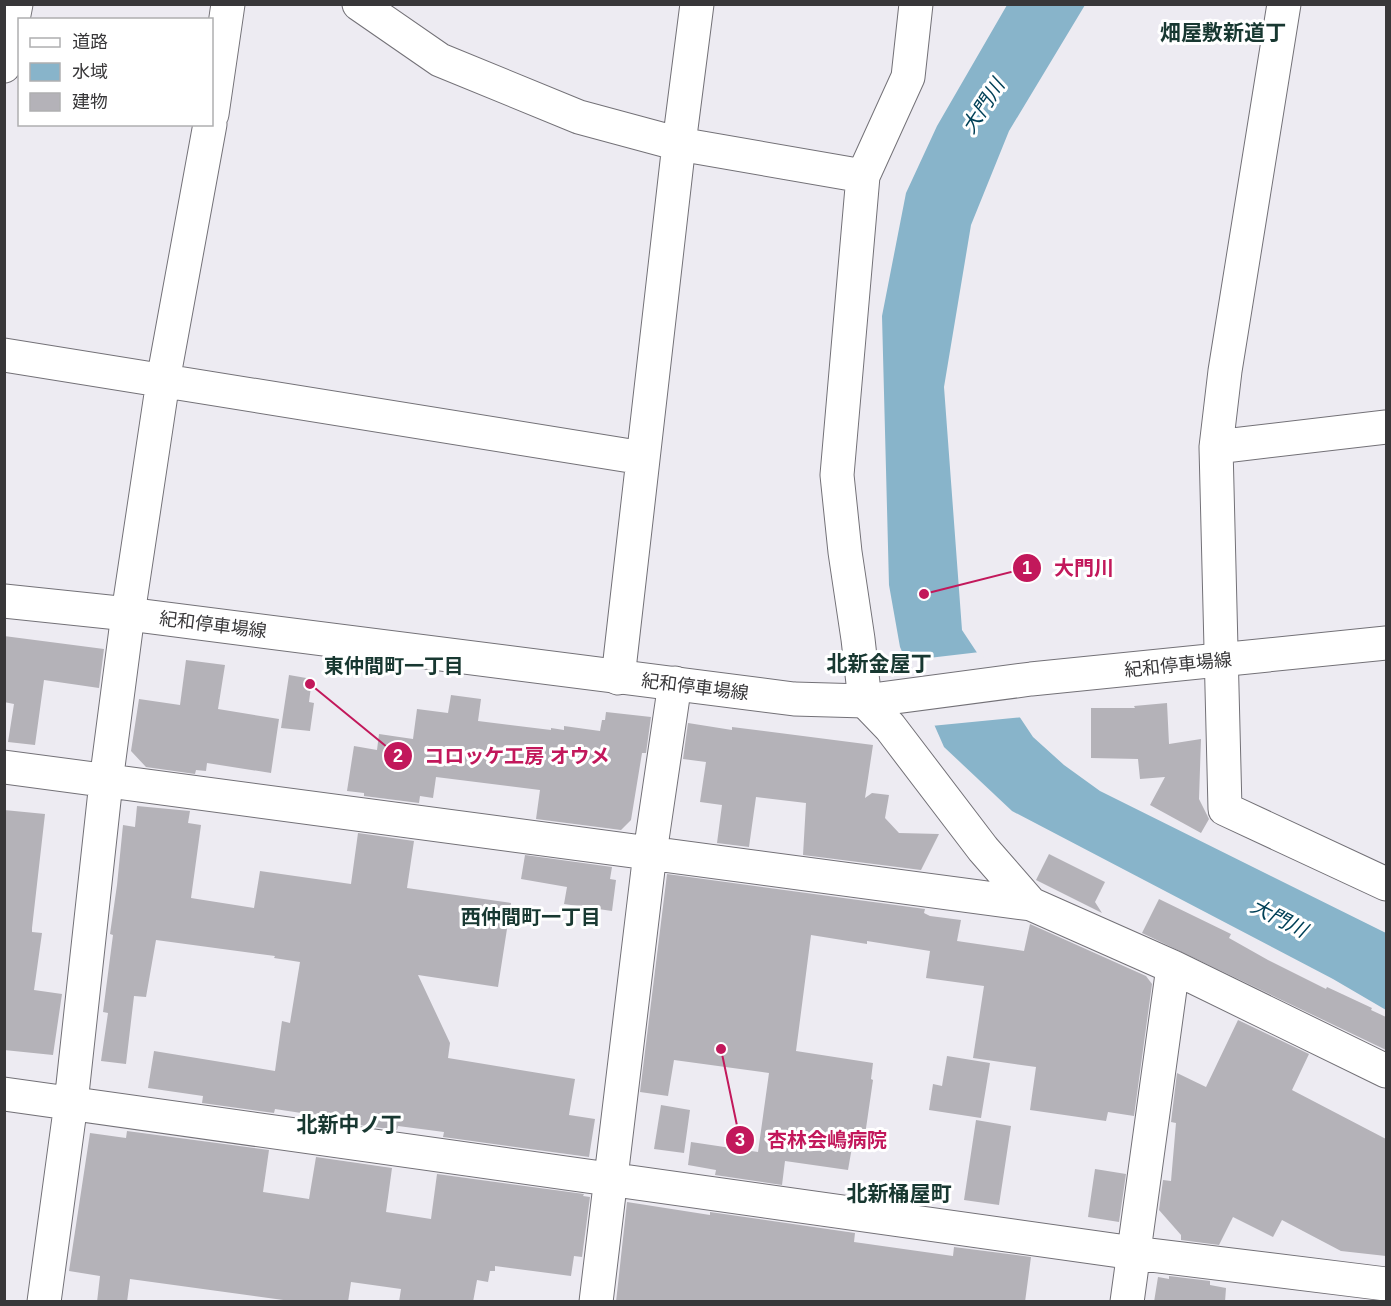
<svg xmlns="http://www.w3.org/2000/svg" width="1391" height="1306" font-family="Helvetica,'Noto Sans JP',sans-serif">
	<rect width="100%" height="100%" fill="#edebf2"/>
	<path fill="#88b4ca" d="M 1007,5 L 1085,5 L 1009,131 L 971,225 L 944,387 L 962,630 L 1033,737 L 1064,765 L 1100,791 L 1386,933 L 1386,1010 L 1333,979 L 1012,811 L 944,747 L 900,647 L 889,585 L 882,316 L 906,193 L 937,126 Z"/>
	<path fill="#edebf2" d="M 980,652 L 1024,717 L 931,726 L 903,661 Z"/>
	<path fill="#b4b2b8" d="M 4,636 L 104,649 L 99,688 L 44,680 L 35,745 L 8,742 L 14,704 L 4,702 Z
		M 186,660 L 225,665 L 218,709 L 279,719 L 271,773 L 207,763 L 206,771 L 196,770 L 195,774 L 146,767 L 131,751 L 139,699 L 180,705 Z
		M 289,675 L 312,679 L 309,702 L 314,703 L 310,731 L 281,728 Z
		M 451,695 L 481,699 L 478,721 L 551,730 L 551,728 L 564,730 L 564,726 L 600,731 L 602,720 L 605,720 L 606,712 L 651,717 L 646,753 L 642,753 L 631,820 L 621,830 L 536,819 L 540,790 L 436,777 L 433,798 L 420,796 L 419,803 L 364,796 L 364,793 L 347,791 L 354,746 L 377,750 L 379,734 L 413,739 L 417,709 L 448,713 Z
		M 1167,703 L 1169,744 L 1201,739 L 1199,799 L 1209,819 L 1201,833 L 1150,805 L 1165,777 L 1140,779 L 1138,759 L 1091,758 L 1091,708 L 1135,708 L 1134,706 Z
		M 688,723 L 732,730 L 732,727 L 873,745 L 865,798 L 872,793 L 889,795 L 885,818 L 899,833 L 939,834 L 921,870 L 803,855 L 806,803 L 756,797 L 749,847 L 717,843 L 722,805 L 700,802 L 706,762 L 683,759 Z
		M 137,806 L 190,811 L 188,823 L 201,825 L 191,898 L 254,908 L 260,871 L 351,884 L 358,833 L 414,841 L 407,888 L 511,903 L 498,987 L 418,975 L 450,1043 L 448,1058 L 575,1079 L 569,1115 L 595,1119 L 589,1157 L 443,1137 L 444,1132 L 398,1126 L 397,1130 L 321,1120 L 321,1116 L 275,1109 L 274,1113 L 202,1103 L 203,1096 L 148,1088 L 154,1051 L 275,1071 L 282,1021 L 290,1023 L 300,962 L 274,958 L 275,956 L 156,940 L 146,997 L 134,996 L 126,1064 L 101,1061 L 108,1013 L 103,1012 L 113,935 L 110,934 L 117,885 L 123,825 L 135,827 Z
		M 4,810 L 45,814 L 32,928 L 32,932 L 42,933 L 34,990 L 62,994 L 53,1055 L 4,1050 Z
		M 1049,854 L 1105,882 L 1095,902 L 1102,913 L 1036,880 Z
		M 525,855 L 612,867 L 610,879 L 616,880 L 612,911 L 564,904 L 567,887 L 521,879 Z
		M 667,874 L 925,909 L 924,913 L 930,916 L 961,920 L 957,941 L 1024,951 L 1030,924 L 1146,976 L 1152,984 L 1134,1116 L 1108,1112 L 1106,1121 L 1030,1110 L 1036,1067 L 973,1058 L 984,986 L 926,978 L 930,951 L 867,941 L 867,944 L 811,935 L 796,1051 L 873,1063 L 871,1079 L 873,1080 L 863,1149 L 852,1147 L 848,1170 L 785,1161 L 782,1185 L 715,1175 L 716,1170 L 688,1165 L 691,1142 L 758,1152 L 769,1073 L 674,1060 L 668,1096 L 640,1092 Z
		M 1159,899 L 1231,934 L 1229,938 L 1268,960 L 1326,989 L 1327,987 L 1372,1008 L 1371,1010 L 1386,1017 L 1386,1050 L 1142,933 Z
		M 1238,1020 L 1309,1054 L 1292,1090 L 1386,1139 L 1386,1256 L 1341,1251 L 1282,1220 L 1273,1237 L 1233,1217 L 1219,1245 L 1181,1240 L 1181,1235 L 1159,1210 L 1163,1180 L 1171,1181 L 1176,1123 L 1171,1122 L 1177,1073 L 1206,1087 Z
		M 947,1056 L 990,1063 L 981,1118 L 929,1110 L 933,1084 L 942,1086 Z
		M 661,1105 L 690,1110 L 684,1153 L 654,1149 Z
		M 976,1120 L 1011,1126 L 999,1205 L 964,1200 Z
		M 127,1131 L 269,1150 L 263,1192 L 309,1199 L 316,1157 L 392,1168 L 386,1212 L 431,1219 L 437,1174 L 584,1194 L 583,1196 L 590,1197 L 582,1257 L 574,1256 L 571,1276 L 495,1266 L 495,1271 L 490,1271 L 488,1282 L 477,1280 L 473,1302 L 399,1302 L 401,1289 L 351,1282 L 348,1302 L 298,1302 L 130,1279 L 127,1302 L 97,1302 L 100,1276 L 69,1271 L 90,1133 L 126,1138 Z
		M 1095,1169 L 1126,1174 L 1119,1222 L 1088,1217 Z
		M 627,1202 L 710,1215 L 710,1212 L 855,1233 L 854,1242 L 953,1256 L 954,1247 L 1031,1257 L 1025,1302 L 616,1302 Z
		M 1169,1276 L 1210,1281 L 1210,1285 L 1226,1288 L 1225,1302 L 1154,1302 L 1158,1277 L 1169,1279 Z"/>
	<g fill="none" stroke-linecap="round" stroke-linejoin="round">
		<g stroke="#737177" stroke-width="35">
			<path id="minor" d="M 359,4 L 440,60 L 579,117 L 679,144 L 863,176
				M 916,4 L 908,77 L 863,176 L 837,475 L 845,552 L 858,639 L 865,701 L 890,727 L 983,849 L 1031,904
				M 1284,4 L 1225,371 L 1216,447 L 1225,809 L 1386,884
				M 4,66 L 16,4
				M 212,114 L 228,4
				M 4,355 L 643,458
				M 1216,447 L 1386,427
				M 618,678 L 679,144 L 697,4
				M 4,767 L 1031,904 L 1173,967 L 1386,1071
				M 4,1094 L 1134,1253 L 1386,1284
				M 44,1302 L 71,1103 L 106,782 L 128,614 L 163,381 L 210,124
				M 596,1302 L 650,853 L 675,683
				M 1127,1302 L 1173,967"/>
		</g>
		<g stroke="#737177" stroke-width="35">
			<path id="secondary" d="M 4,601 L 128,614 L 794,699 L 865,701 L 1031,679 L 1386,643"/>
		</g>
		<use href="#minor" stroke="#fff" stroke-width="33"/>
		<use href="#secondary" stroke="#fff" stroke-width="33"/>
	</g>
	<g text-anchor="middle" stroke-width="6" stroke-linejoin="round" paint-order="stroke">
		<g font-size="18" fill="#383739" stroke="#fff">
			<text transform="translate(213 625) rotate(7)" y="6">紀和停車場線</text>
			<text transform="translate(1178 665) rotate(-6)" y="6">紀和停車場線</text>
			<text transform="translate(695 687) rotate(7)" y="6">紀和停車場線</text>
		</g>
		<g font-size="20" font-style="italic" fill="#004057" stroke="#fff">
			<text transform="translate(983 106) rotate(-57)" y="7">大門川</text>
			<text transform="translate(1279 918) rotate(27)" y="7">大門川</text>
		</g>
		<g font-size="20" font-weight="bold" fill="#183831" stroke="#fff">
			<text x="394" y="673">東仲間町一丁目</text>
			<text x="531" y="924">西仲間町一丁目</text>
		</g>
		<g font-size="21" font-weight="bold" fill="#183831" stroke="#fff">
			<text x="1223" y="40">畑屋敷新道丁</text>
			<text x="879" y="671">北新金屋丁</text>
			<text x="349" y="1132">北新中ノ丁</text>
			<text x="899" y="1201">北新桶屋町</text>
		</g>
	</g>
	<path fill="none" stroke="#c2185b" stroke-width="2" d="M924 594L1027 568M310 684L398 756M721 1049L740 1140"/>
	<g fill="#c2185b" stroke="#fff" stroke-width="2">
		<circle cx="924" cy="594" r="6"/>
		<circle cx="310" cy="684" r="6"/>
		<circle cx="721" cy="1049" r="6"/>
		<circle cx="1027" cy="568" r="15"/>
		<circle cx="398" cy="756" r="15"/>
		<circle cx="740" cy="1140" r="15"/>
	</g>
	<g font-size="18" text-anchor="middle" font-weight="bold" fill="#fff">
		<text x="1027" y="574">1</text>
		<text x="398" y="762">2</text>
		<text x="740" y="1146">3</text>
	</g>
	<g font-size="20" text-anchor="middle" font-weight="bold" fill="#c2185b" stroke="#fff" stroke-width="6" stroke-linejoin="round" paint-order="stroke">
		<text x="1084" y="575">大門川</text>
		<text x="517" y="763">コロッケ工房 オウメ</text>
		<text x="827" y="1147">杏林会嶋病院</text>
	</g>
	<rect width="1391" height="1306" fill="none" stroke="#383739" stroke-width="12"/>
	<rect x="18" y="18" width="195" height="108" fill="#ffffff" stroke="#afafb0" stroke-width="1.5"/>
	<rect x="30" y="38" width="30" height="9" fill="#ffffff" stroke="#afafb0" stroke-width="1.5"/>
	<text x="72" y="48" font-size="18" fill="#383739">道路</text>
	<rect x="30" y="63" width="30" height="18" fill="#88b4ca" stroke="#afafb0" stroke-width="1.5"/>
	<text x="72" y="78" font-size="18" fill="#383739">水域</text>
	<rect x="30" y="93" width="30" height="18" fill="#b4b2b8" stroke="#afafb0" stroke-width="1.5"/>
	<text x="72" y="108" font-size="18" fill="#383739">建物</text>
</svg>
